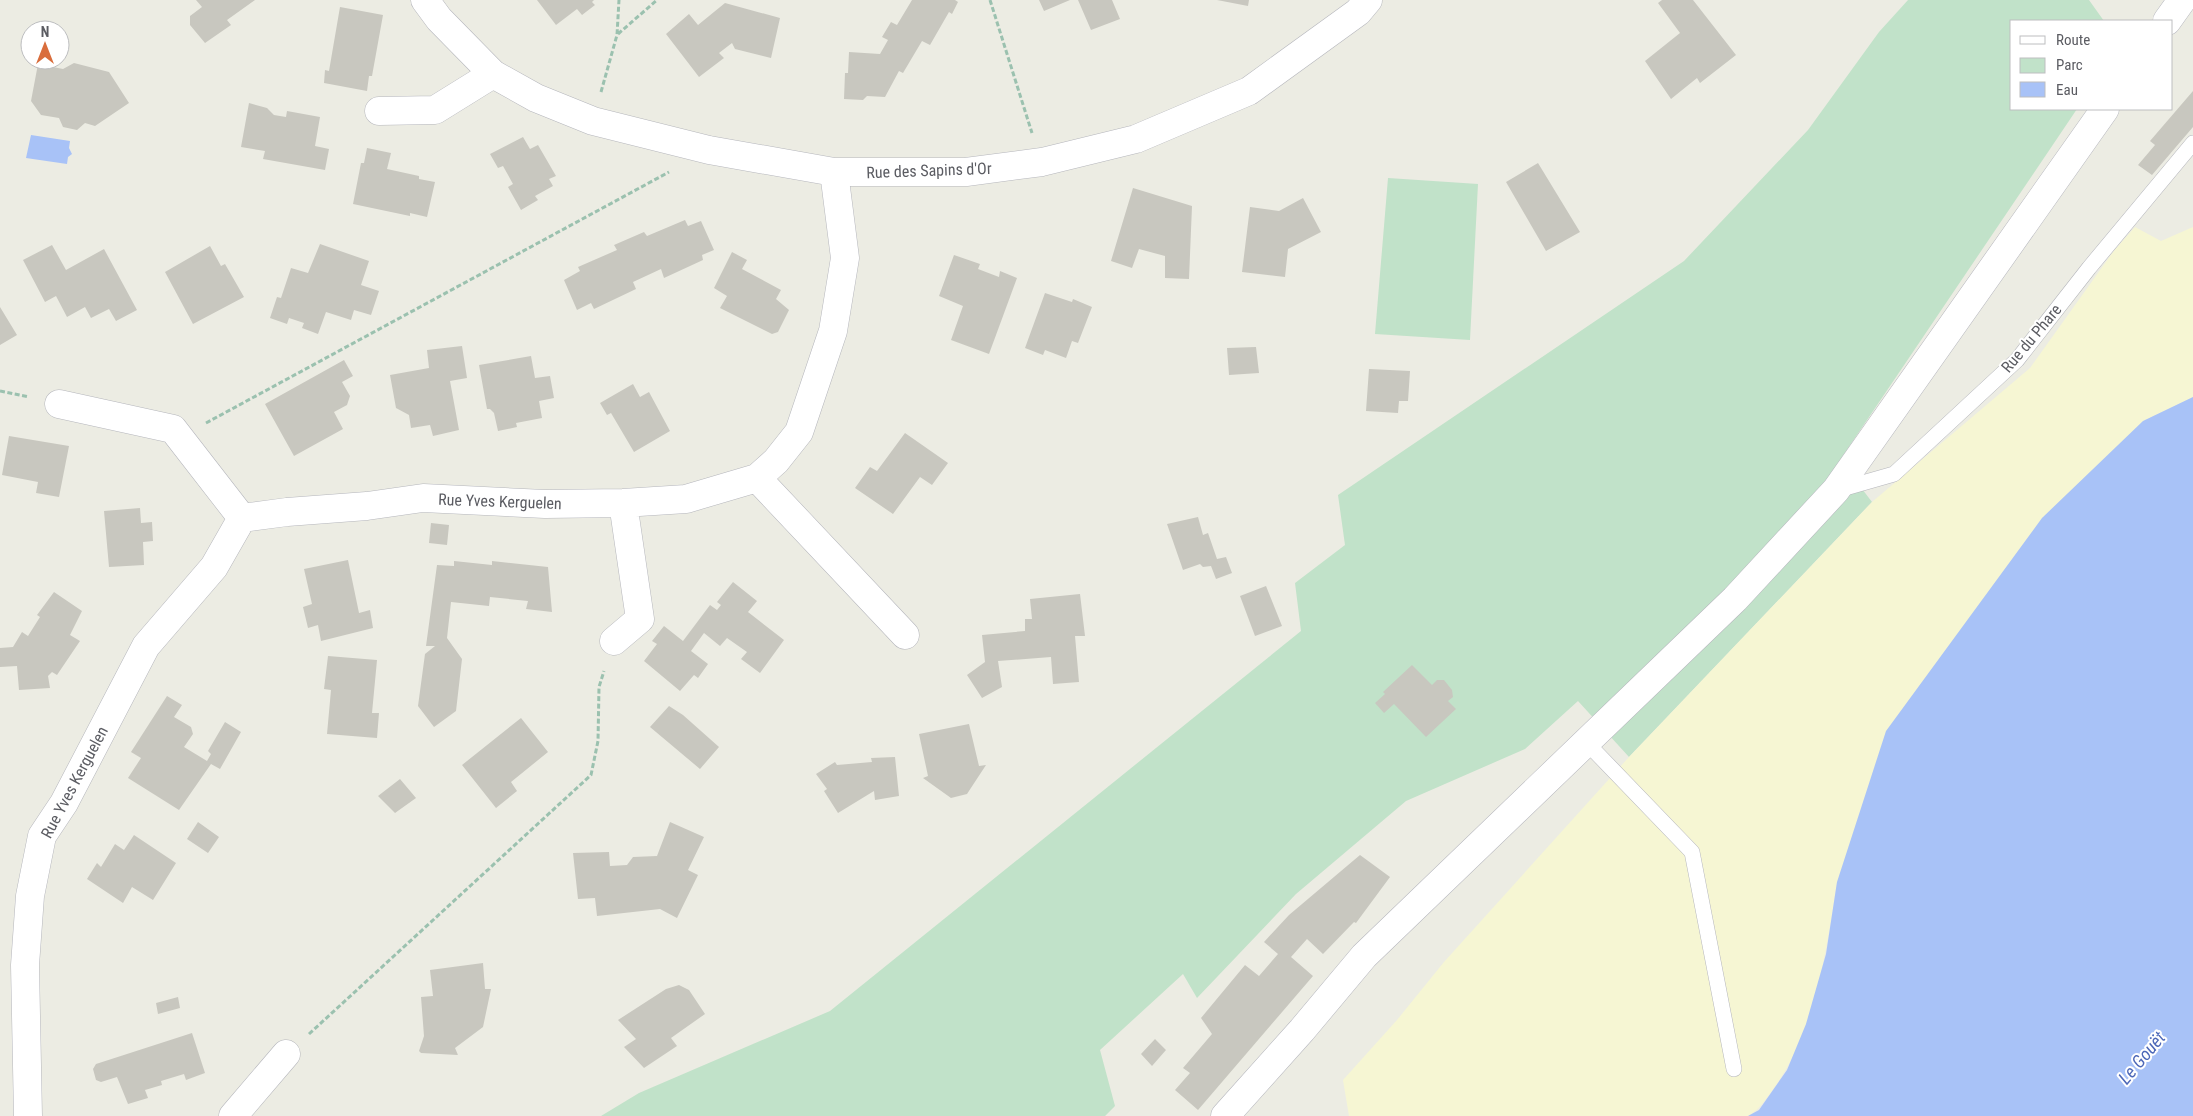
<svg xmlns="http://www.w3.org/2000/svg" width="2193" height="1116" font-family="'Roboto Condensed',sans-serif">
	<rect width="100%" height="100%" fill="#ecece3"/>
	<path fill="#c1e2c9" d="M 1908,0 L 2089,0 L 2104,21 L 2012,21 L 2012,109 L 2077,109 L 1840,460 L 1872,502 L 1629,757 L 1578,701 L 1525,749 L 1406,801 L 1296,894 L 1197,998 L 1183,974 L 1100,1050 L 1115,1106 L 1105,1116 L 601,1116 L 639,1093 L 830,1011 L 1301,631 L 1295,583 L 1345,545 L 1338,495 L 1684,261 L 1808,130 L 1879,32 Z
		M 1388,178 L 1478,184 L 1470,340 L 1375,334 Z"/>
	<path fill="#f6f6d3" d="M 2135,227 L 2161,241 L 2193,227 L 2193,397 L 2143,421 L 1837,882 C 1826,952 1816,1029 1774,1088 C 1766,1099 1760,1109 1748,1116 L 1349,1116 L 1343,1080 L 1397,1020 L 1444,962 L 1629,757 L 1872,502 L 2030,368 L 2113,252 Z"/>
	<path fill="#a8c2f7" d="M 31,135 L 70,141 L 69,148 L 72,154 L 68,157 L 67,164 L 26,158 Z
		M 2193,397 L 2193,1116 L 1748,1116 L 1759,1110 L 1787,1070 L 1806,1024 L 1826,954 L 1837,882 L 1886,731 L 2042,518 L 2143,421 Z"/>
	<path fill="#c8c7bf" d="M 196,0 L 255,0 L 227,20 L 231,25 L 205,43 L 190,25 L 190,16 L 202,7 Z
		M 537,0 L 594,0 L 592,2 L 595,5 L 582,15 L 577,9 L 556,25 Z
		M 912,0 L 955,0 L 958,2 L 952,14 L 949,12 L 930,45 L 922,41 L 903,73 L 899,71 L 885,97 L 867,96 L 863,100 L 844,99 L 845,73 L 848,73 L 849,52 L 880,54 L 888,40 L 882,37 L 891,22 L 897,25 Z
		M 1039,0 L 1070,0 L 1044,11 Z
		M 1078,0 L 1112,0 L 1120,19 L 1091,30 Z
		M 1217,0 L 1249,0 L 1248,6 Z
		M 1662,0 L 1693,0 L 1736,55 L 1700,83 L 1697,78 L 1671,99 L 1645,61 L 1680,33 L 1658,3 Z
		M 725,3 L 780,18 L 771,58 L 735,49 L 732,43 L 719,53 L 724,58 L 699,77 L 666,34 L 689,14 L 698,25 Z
		M 340,7 L 383,15 L 372,76 L 369,76 L 367,91 L 324,83 L 325,70 L 329,71 Z
		M 74,63 L 109,72 L 129,103 L 95,126 L 85,123 L 77,130 L 63,127 L 59,118 L 41,115 L 31,101 L 38,64 L 63,69 Z
		M 2193,91 L 2193,127 L 2152,175 L 2138,165 L 2155,145 L 2150,141 Z
		M 249,103 L 267,108 L 274,115 L 286,117 L 287,111 L 320,117 L 315,146 L 329,149 L 325,170 L 263,159 L 265,151 L 241,147 Z
		M 523,137 L 530,149 L 538,145 L 556,176 L 549,179 L 553,186 L 535,196 L 538,200 L 521,210 L 508,187 L 513,184 L 503,166 L 498,168 L 490,154 Z
		M 367,148 L 391,153 L 387,169 L 419,176 L 419,179 L 435,182 L 427,217 L 410,213 L 410,216 L 353,204 L 361,163 L 364,163 Z
		M 1538,163 L 1580,232 L 1546,251 L 1506,182 Z
		M 1133,188 L 1192,206 L 1189,279 L 1165,278 L 1165,256 L 1139,249 L 1132,268 L 1111,261 Z
		M 1303,198 L 1321,232 L 1288,249 L 1285,277 L 1242,272 L 1250,207 L 1279,211 Z
		M 685,220 L 688,226 L 701,221 L 714,250 L 702,255 L 703,260 L 664,278 L 661,269 L 633,282 L 636,289 L 594,309 L 591,303 L 577,310 L 564,280 L 580,271 L 578,267 L 617,250 L 614,245 L 644,232 L 647,236 Z
		M 320,244 L 369,261 L 361,285 L 379,291 L 371,315 L 354,310 L 351,320 L 326,312 L 318,334 L 302,328 L 304,323 L 289,318 L 287,324 L 270,318 L 277,297 L 281,298 L 291,268 L 308,273 Z
		M 52,245 L 66,270 L 104,249 L 137,310 L 116,321 L 109,309 L 91,318 L 85,307 L 67,317 L 56,296 L 45,302 L 23,260 Z
		M 210,246 L 221,266 L 225,264 L 244,297 L 193,324 L 165,272 Z
		M 732,252 L 747,260 L 742,269 L 781,290 L 776,299 L 789,310 L 778,332 L 772,334 L 720,308 L 727,296 L 714,288 Z
		M 954,255 L 980,264 L 978,269 L 999,277 L 1000,271 L 1017,278 L 989,354 L 951,340 L 963,306 L 939,296 Z
		M 1045,293 L 1072,302 L 1073,299 L 1092,307 L 1078,343 L 1072,341 L 1066,358 L 1045,350 L 1043,355 L 1025,348 Z
		M 0,307 L 17,335 L 0,345 Z
		M 462,346 L 467,378 L 450,381 L 459,430 L 433,436 L 430,425 L 411,428 L 409,415 L 396,408 L 390,375 L 429,368 L 427,350 Z
		M 1256,347 L 1259,373 L 1229,375 L 1227,348 Z
		M 531,356 L 535,378 L 550,376 L 554,398 L 539,401 L 542,418 L 516,423 L 517,427 L 498,431 L 494,413 L 490,409 L 487,409 L 479,365 Z
		M 344,360 L 353,376 L 342,382 L 350,396 L 347,405 L 334,412 L 343,429 L 294,456 L 265,404 Z
		M 1369,369 L 1410,371 L 1408,401 L 1399,401 L 1398,413 L 1366,411 Z
		M 633,384 L 640,397 L 649,392 L 670,431 L 634,452 L 611,413 L 607,415 L 600,403 Z
		M 905,433 L 948,463 L 932,485 L 920,477 L 893,514 L 855,488 L 870,467 L 877,471 Z
		M 9,436 L 69,446 L 59,497 L 36,493 L 38,482 L 2,475 Z
		M 140,508 L 141,523 L 152,522 L 153,541 L 143,542 L 144,565 L 109,567 L 104,511 Z
		M 1198,517 L 1203,535 L 1208,533 L 1217,559 L 1226,557 L 1232,573 L 1216,579 L 1211,566 L 1203,567 L 1200,564 L 1183,570 L 1167,524 Z
		M 431,523 L 449,525 L 447,545 L 429,543 Z
		M 348,560 L 359,613 L 370,610 L 373,628 L 321,641 L 318,625 L 308,628 L 303,607 L 312,604 L 304,569 Z
		M 454,561 L 492,565 L 492,561 L 548,567 L 552,612 L 526,609 L 528,601 L 490,597 L 489,606 L 451,602 L 447,638 L 462,659 L 456,711 L 434,727 L 418,706 L 425,654 L 435,646 L 426,646 L 437,565 L 454,566 Z
		M 733,582 L 757,601 L 748,612 L 784,640 L 760,673 L 741,659 L 747,652 L 727,638 L 720,646 L 704,633 L 691,651 L 708,664 L 698,678 L 694,675 L 680,691 L 644,661 L 657,644 L 652,641 L 664,626 L 683,641 L 710,605 L 717,610 L 721,605 L 717,602 Z
		M 1266,586 L 1282,626 L 1255,636 L 1240,596 Z
		M 54,592 L 82,611 L 70,635 L 80,641 L 57,675 L 52,672 L 48,676 L 50,688 L 19,690 L 17,666 L 0,667 L 0,648 L 13,647 L 22,632 L 28,636 L 40,617 L 37,615 Z
		M 1080,594 L 1085,636 L 1075,636 L 1079,682 L 1053,684 L 1051,657 L 998,661 L 1002,687 L 982,698 L 967,675 L 985,662 L 982,635 L 1025,631 L 1025,619 L 1032,619 L 1030,599 Z
		M 328,656 L 377,660 L 372,713 L 379,713 L 377,738 L 327,734 L 331,690 L 324,689 Z
		M 1412,665 L 1432,685 L 1437,680 L 1444,680 L 1452,690 L 1453,697 L 1448,701 L 1456,709 L 1426,737 L 1394,704 L 1384,713 L 1375,703 L 1385,694 L 1383,692 Z
		M 167,696 L 182,705 L 174,717 L 191,727 L 193,734 L 184,747 L 207,761 L 211,754 L 208,751 L 225,722 L 241,732 L 220,769 L 211,764 L 179,810 L 128,778 L 141,758 L 131,752 Z
		M 669,706 L 683,715 L 719,747 L 700,769 L 650,727 Z
		M 521,718 L 548,752 L 511,782 L 517,791 L 496,808 L 462,765 Z
		M 969,724 L 979,766 L 986,765 L 967,794 L 951,798 L 923,778 L 928,776 L 919,734 Z
		M 895,757 L 899,796 L 875,800 L 874,791 L 838,813 L 824,791 L 827,789 L 816,774 L 835,762 L 837,765 L 872,762 L 871,758 Z
		M 400,779 L 416,798 L 395,813 L 378,796 Z
		M 198,822 L 219,837 L 208,853 L 187,839 Z
		M 670,822 L 704,837 L 688,870 L 698,875 L 677,918 L 660,909 L 597,916 L 595,898 L 578,899 L 573,853 L 609,852 L 610,866 L 627,865 L 633,857 L 657,856 Z
		M 134,835 L 176,863 L 153,900 L 132,887 L 123,903 L 87,879 L 97,863 L 101,867 L 115,844 L 124,850 Z
		M 1360,855 L 1390,877 L 1356,923 L 1354,922 L 1323,954 L 1307,939 L 1291,957 L 1313,976 L 1198,1110 L 1175,1090 L 1190,1073 L 1183,1068 L 1212,1034 L 1201,1018 L 1245,965 L 1259,976 L 1278,954 L 1264,942 L 1289,915 Z
		M 483,963 L 485,989 L 491,989 L 483,1027 L 455,1048 L 458,1055 L 421,1053 L 419,1051 L 424,1036 L 421,997 L 433,996 L 430,970 Z
		M 679,985 L 689,990 L 705,1014 L 671,1038 L 677,1046 L 644,1068 L 624,1047 L 636,1039 L 618,1020 L 666,989 Z
		M 178,997 L 180,1008 L 158,1014 L 156,1003 Z
		M 192,1033 L 205,1073 L 186,1080 L 184,1074 L 161,1081 L 162,1085 L 145,1090 L 148,1098 L 128,1104 L 117,1077 L 101,1082 L 96,1080 L 93,1069 L 96,1064 Z
		M 1155,1039 L 1166,1050 L 1152,1066 L 1141,1054 Z"/>
	<g fill="none" stroke-linecap="round" stroke-linejoin="round">
		<g stroke="#b5b6bc" stroke-width="16">
			<path id="lane" d="M 1838,490 L 1894,474 L 2017,360 L 2089,268 L 2193,143
				M 1586,742 L 1692,852 L 1734,1069"/>
		</g>
		<g stroke="#b5b6bc" stroke-width="29">
			<path id="street" d="M 425,0 L 439,19 L 493,74 L 536,98 L 593,121 L 709,150 L 834,172 L 966,172 L 1042,162 L 1136,139 L 1249,91 L 1358,12 L 1368,0
				M 379,111 L 435,110 L 493,74
				M 59,404 L 173,429 L 242,518
				M 757,478 L 905,635
				M 614,641 L 640,619 L 623,503
				M 28,1116 L 25,965 L 30,896 L 42,836 L 64,803 L 146,646 L 214,567 L 242,518 L 287,512 L 367,506 L 423,498 L 545,504 L 623,503 L 686,499 L 757,478 L 776,461 L 799,432 L 833,331 L 845,258 L 834,172
				M 233,1116 L 286,1054"/>
		</g>
		<g stroke="#b6b7be" stroke-width="29">
			<path id="secondary" d="M 2167,21 L 2182,0
				M 1225,1116 L 1302,1030 L 1364,956 L 1735,599 L 1836,490 L 2105,109"/>
		</g>
		<path stroke="#9bc1af" stroke-width="3" stroke-dasharray="5 2.5" stroke-linecap="butt" d="M 990,0 L 1032,133
			M 618,34 L 657,0
			M 601,92 L 617,35 L 619,0
			M 0,391 L 29,397
			M 206,423 L 669,172
			M 309,1034 L 591,775 L 598,741 L 599,687 L 604,671"/>
		<use href="#lane" stroke="#fff" stroke-width="15"/>
		<use href="#street" stroke="#fff" stroke-width="28"/>
		<use href="#secondary" stroke="#fff" stroke-width="28"/>
	</g>
	<g text-anchor="middle" stroke-width="4" stroke-linejoin="round" paint-order="stroke">
		<g font-size="16" fill="#5b5c62" stroke="#fff">
			<text transform="translate(929 170) rotate(-2)" y="6">Rue des Sapins d'Or</text>
			<text transform="translate(2031 338) rotate(-50)" y="6">Rue du Phare</text>
			<text transform="translate(500 501) rotate(2)" y="6">Rue Yves Kerguelen</text>
			<text transform="translate(74 782) rotate(-62)" y="6">Rue Yves Kerguelen</text>
		</g>
		<g font-size="18" font-style="italic" fill="#4d68b8" stroke="#fff">
			<text transform="translate(2142 1058) rotate(-50)" y="6">Le Gouët</text>
		</g>
	</g>
	<rect x="2010" y="20" width="162" height="90" fill="#ffffff" stroke="#bdbec0"/>
	<rect x="2020" y="36" width="25" height="8" fill="#ffffff" stroke="#bdbec0"/>
	<text x="2056" y="45" font-size="15" fill="#5b5c62">Route</text>
	<rect x="2020" y="58" width="25" height="15" fill="#c1e2c9" stroke="#bdbec0"/>
	<text x="2056" y="70" font-size="15" fill="#5b5c62">Parc</text>
	<rect x="2020" y="82" width="25" height="15" fill="#a8c2f7" stroke="#bdbec0"/>
	<text x="2056" y="95" font-size="15" fill="#5b5c62">Eau</text>
	<g transform="translate(45 45)"><circle r="24" fill="#ffffff" stroke="#bdbec0"/>
	<path d="M0-4L9 19L0 12L-9 19Z" fill="#d96d3c"/>
	<text y="-8" font-size="14" font-weight="bold" text-anchor="middle" fill="#5b5c62">N</text>
	</g>
</svg>
